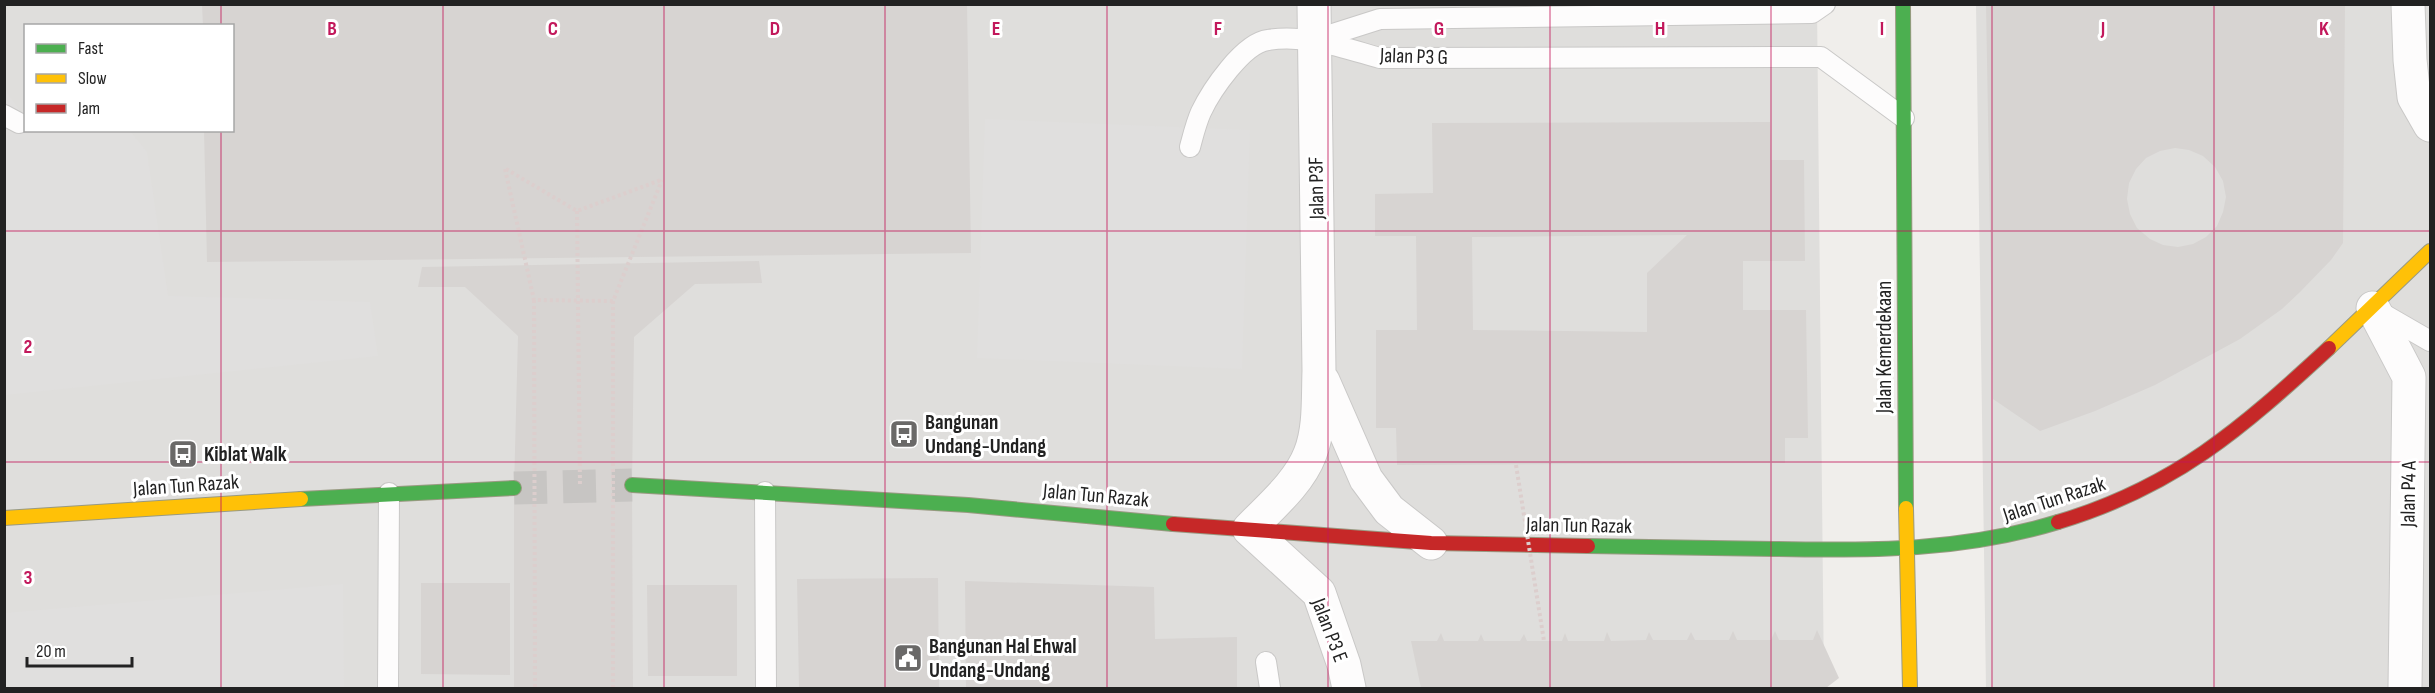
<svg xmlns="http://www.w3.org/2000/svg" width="2435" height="693" font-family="'Sofia Sans Condensed',sans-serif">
	<rect width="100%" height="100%" fill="#f0eeeb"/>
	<path fill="#dfdedc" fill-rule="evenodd" d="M 4,5 L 1817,5 L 1824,688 L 5,688 ZM 26,26 L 232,26 L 232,130 L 26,130 Z
		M 1976,5 L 2430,5 L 2430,688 L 1986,688 Z"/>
	<path fill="#e0dfde" d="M 4,88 L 20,111 L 25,111 L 26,130 L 130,131 L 147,152 L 168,296 L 370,302 L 378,356 L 5,395 Z
		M 985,119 L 1250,130 L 1242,369 L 977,358 Z
		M 343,584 L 344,688 L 5,688 L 5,613 Z"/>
	<path fill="#d7d4d2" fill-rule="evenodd" d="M 202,4 L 967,4 L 971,253 L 207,262 L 204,130 L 232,130 L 232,26 L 203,26 Z
		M 1986,4 L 2345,4 L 2343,243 L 2331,260 L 2300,292 L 2282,309 L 2240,339 L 2155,385 L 2095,411 L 2040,431 L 1993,399 ZM 2175,148 L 2189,150 L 2203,156 L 2215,167 L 2223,181 L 2226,197 L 2223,212 L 2217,226 L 2206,237 L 2193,244 L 2178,247 L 2163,245 L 2150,239 L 2137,228 L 2130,214 L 2127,199 L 2129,183 L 2136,169 L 2146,158 L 2160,151 Z
		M 1770,122 L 1771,160 L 1804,160 L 1805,261 L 1743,261 L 1743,310 L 1806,310 L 1808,438 L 1785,438 L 1785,463 L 1397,465 L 1396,428 L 1376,428 L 1376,330 L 1417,330 L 1416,236 L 1375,236 L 1375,194 L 1433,193 L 1432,123 ZM 1687,235 L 1647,273 L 1647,332 L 1473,330 L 1472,237 Z
		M 759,261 L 762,283 L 695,284 L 634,337 L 632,485 L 633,688 L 514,688 L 514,488 L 518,336 L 465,287 L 418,287 L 422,267 Z
		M 938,578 L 939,688 L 799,688 L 797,579 Z
		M 965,581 L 1154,587 L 1155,639 L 1237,637 L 1237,688 L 966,688 Z
		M 421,583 L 510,583 L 510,675 L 421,674 Z
		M 647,585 L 737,585 L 737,676 L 648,676 Z
		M 1817,630 L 1839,678 L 1826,688 L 1421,688 L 1411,641 L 1437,641 L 1441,633 L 1444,641 L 1478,641 L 1481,634 L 1484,641 L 1520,641 L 1524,634 L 1527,641 L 1562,641 L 1565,633 L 1568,641 L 1604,641 L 1607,632 L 1611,641 L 1646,640 L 1649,632 L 1653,640 L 1687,640 L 1691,632 L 1695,640 L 1729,640 L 1733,631 L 1737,640 L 1771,640 L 1775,631 L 1779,640 L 1813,640 Z"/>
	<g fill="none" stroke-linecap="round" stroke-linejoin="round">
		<path stroke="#c7c5c3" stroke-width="33" stroke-dasharray="33 16" stroke-linecap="butt" d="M 514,488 L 632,485"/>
		<g stroke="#c9c8c7" stroke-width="22">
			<path id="lane" d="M 1314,40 L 1380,19 L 1812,13 L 1825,4
				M 4,115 L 19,123
				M 1190,147 C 1193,136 1196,123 1201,112 C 1211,91 1243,43 1268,40 C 1306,34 1344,48 1380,58 L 1821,57 L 1904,118
				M 2378,311 L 2430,341
				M 765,492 L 766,688
				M 1266,662 L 1270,688
				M 388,688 L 389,493"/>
		</g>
		<g stroke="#c9c8c7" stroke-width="35">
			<path id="street" d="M 1314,4 L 1319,371 C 1318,398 1320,429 1310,454 C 1299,483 1270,507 1249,529 L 1319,593 L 1344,665 L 1349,688
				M 2408,4 L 2410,60 L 2414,97 L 2430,125
				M 2373,308 L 2409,377 L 2405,688
				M 1323,381 L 1366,479 L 1389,510 L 1431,543"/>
		</g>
		<g stroke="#999a82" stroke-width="16">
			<path id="fast" d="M 1903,4 L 1906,508
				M 632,485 L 968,505 L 1173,524
				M 301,499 L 514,488
				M 1588,546 C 1650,547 1712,548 1774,549 C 1872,551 1963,551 2058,522"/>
		</g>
		<g stroke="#999a82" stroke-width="16">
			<path id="slow" d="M 2329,348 L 2430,251
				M 1906,508 L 1910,688
				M 4,518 L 301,499"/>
		</g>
		<g stroke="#999a82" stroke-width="16">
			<path id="jam" d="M 2058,522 C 2175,487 2241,429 2329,348
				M 1173,524 L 1431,543 L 1588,546"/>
		</g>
		<path stroke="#dccecd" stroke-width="4" stroke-dasharray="3 3" stroke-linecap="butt" d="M 505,169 L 534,300 L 613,301 L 662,180
			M 506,169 L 577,211 L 661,180
			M 577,211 L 580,485"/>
		<use href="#lane" stroke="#fdfcfc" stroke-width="20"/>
		<use href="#street" stroke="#fdfcfc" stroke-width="33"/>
		<use href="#fast" stroke="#4caf50" stroke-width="14"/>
		<use href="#slow" stroke="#ffc107" stroke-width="14"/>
		<use href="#jam" stroke="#c62828" stroke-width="14"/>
		<path stroke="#dccecd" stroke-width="4" stroke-dasharray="3 3" stroke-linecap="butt" d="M 534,300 L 535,688
			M 613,301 L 613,688
			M 1516,465 L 1544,641"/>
	</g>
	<path fill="none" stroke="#c2185b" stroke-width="1.5" stroke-opacity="0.55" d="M 221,4 L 221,26M 443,4 L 443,688M 664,4 L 664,688M 885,4 L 885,688M 1107,4 L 1107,688M 1328,4 L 1328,688M 1550,4 L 1550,688M 1771,4 L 1771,688M 1992,4 L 1992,688M 2214,4 L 2214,688M 221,130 L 221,688M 4,231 L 2430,231M 4,462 L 2430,462"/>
	<defs>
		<g id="bus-square" transform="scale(1.5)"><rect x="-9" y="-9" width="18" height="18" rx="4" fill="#6a6968" stroke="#fff"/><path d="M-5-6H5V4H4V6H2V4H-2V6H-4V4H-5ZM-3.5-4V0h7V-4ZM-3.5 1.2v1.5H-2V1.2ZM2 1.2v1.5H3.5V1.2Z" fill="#fff"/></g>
		<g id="civic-square" transform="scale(1.5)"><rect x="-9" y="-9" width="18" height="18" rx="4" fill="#6a6968" stroke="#fff"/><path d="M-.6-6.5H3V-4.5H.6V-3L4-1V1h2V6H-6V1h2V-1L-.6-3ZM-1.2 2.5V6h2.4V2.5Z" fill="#fff"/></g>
	</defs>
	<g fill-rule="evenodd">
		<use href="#bus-square" x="904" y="434"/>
		<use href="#bus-square" x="183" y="454"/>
		<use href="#civic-square" x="908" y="658"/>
	</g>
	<g text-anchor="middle" stroke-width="6" stroke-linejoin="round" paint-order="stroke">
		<g font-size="21" fill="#222" stroke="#fff">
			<text transform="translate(1414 56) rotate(2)" y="7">Jalan P3 G</text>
			<text transform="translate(1316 188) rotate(-91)" y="7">Jalan P3F</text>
			<text transform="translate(1884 347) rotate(-90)" y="7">Jalan Kemerdekaan</text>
			<text transform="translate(186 485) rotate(-4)" y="7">Jalan Tun Razak</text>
			<text transform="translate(2408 494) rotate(-89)" y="7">Jalan P4 A</text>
			<text transform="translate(1096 495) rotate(5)" y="7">Jalan Tun Razak</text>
			<text transform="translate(2054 499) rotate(-18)" y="7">Jalan Tun Razak</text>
			<text transform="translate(1579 525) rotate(1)" y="7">Jalan Tun Razak</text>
			<text transform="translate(1330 630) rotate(69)" y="7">Jalan P3 E</text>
		</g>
		<g font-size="21" font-weight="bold" fill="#222" stroke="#fff" text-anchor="start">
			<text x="925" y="429">Bangunan<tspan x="925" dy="24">Undang-Undang</tspan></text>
			<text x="204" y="461">Kiblat Walk</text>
			<text x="929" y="653">Bangunan Hal Ehwal<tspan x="929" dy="24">Undang-Undang</tspan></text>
		</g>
	</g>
	<g font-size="20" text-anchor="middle" font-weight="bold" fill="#c2185b" stroke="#fff" stroke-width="6" stroke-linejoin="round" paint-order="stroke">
		<text x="332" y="35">B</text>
		<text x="553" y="35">C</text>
		<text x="775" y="35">D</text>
		<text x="996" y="35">E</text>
		<text x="1218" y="35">F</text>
		<text x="1439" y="35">G</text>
		<text x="1660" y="35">H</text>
		<text x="1882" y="35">I</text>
		<text x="2103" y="35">J</text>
		<text x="2324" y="35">K</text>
		<text x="28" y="353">2</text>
		<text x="28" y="584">3</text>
	</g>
	<rect width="2435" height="693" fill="none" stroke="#222222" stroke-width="12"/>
	<rect x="24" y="24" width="210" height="108" fill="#ffffff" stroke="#a7a7a7" stroke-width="1.5"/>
	<rect x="36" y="44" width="30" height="9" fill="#4caf50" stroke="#a7a7a7" stroke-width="1.5"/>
	<text x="78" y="54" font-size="18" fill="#222222">Fast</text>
	<rect x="36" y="74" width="30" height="9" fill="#ffc107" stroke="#a7a7a7" stroke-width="1.5"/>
	<text x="78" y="84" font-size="18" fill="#222222">Slow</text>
	<rect x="36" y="104" width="30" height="9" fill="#c62828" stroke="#a7a7a7" stroke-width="1.5"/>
	<text x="78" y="114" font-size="18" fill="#222222">Jam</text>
	<path d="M27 657v9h105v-9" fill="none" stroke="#222222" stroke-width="3"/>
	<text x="36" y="657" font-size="18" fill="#222222" stroke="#ffffff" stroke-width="4.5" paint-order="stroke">20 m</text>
</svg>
